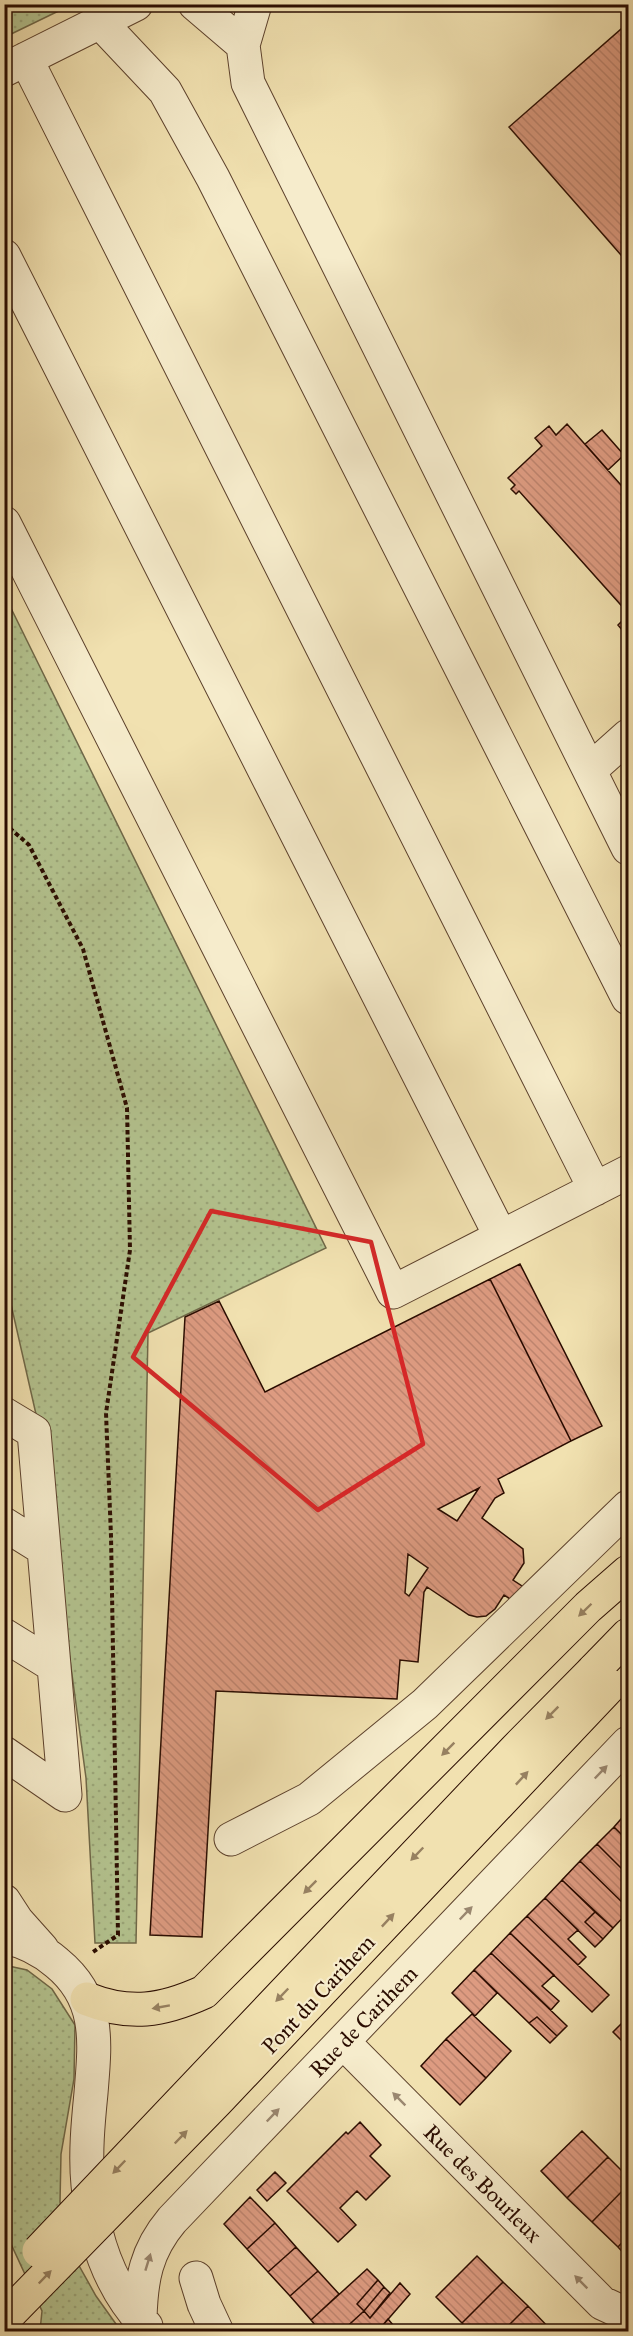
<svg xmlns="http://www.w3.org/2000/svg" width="633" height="2336" font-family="'IM FELL Great Primer',serif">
	<defs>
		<pattern id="grass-dots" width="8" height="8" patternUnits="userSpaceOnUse" patternTransform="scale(1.5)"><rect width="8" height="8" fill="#b4c490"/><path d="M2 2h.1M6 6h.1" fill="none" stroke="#9ba77a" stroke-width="1.8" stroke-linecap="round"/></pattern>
		<pattern id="building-back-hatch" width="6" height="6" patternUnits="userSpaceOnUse" patternTransform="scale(1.5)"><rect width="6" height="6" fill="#dd9b81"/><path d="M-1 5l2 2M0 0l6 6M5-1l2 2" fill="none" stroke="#be846e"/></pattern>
	</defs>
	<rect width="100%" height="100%" fill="#f1e1b0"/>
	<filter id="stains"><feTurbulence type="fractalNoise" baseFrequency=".00333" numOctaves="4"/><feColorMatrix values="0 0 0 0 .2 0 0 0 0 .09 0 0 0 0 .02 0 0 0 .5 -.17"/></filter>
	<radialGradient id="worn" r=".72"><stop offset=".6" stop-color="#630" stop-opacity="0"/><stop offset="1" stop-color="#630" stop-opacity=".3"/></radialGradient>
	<path fill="url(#grass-dots)" stroke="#6f6848" stroke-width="1.5" d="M 5,4 L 71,4 L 71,5 L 5,37 Z
		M 4,594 L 326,1248 L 148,1333 L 136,1943 L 95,1943 L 86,1778 L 38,1423 L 5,1278 Z
		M 4,1965 L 27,1970 L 52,1989 L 75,2025 L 74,2079 L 61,2154 L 60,2202 L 68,2246 L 96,2296 L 121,2331 L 40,2331 L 42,2311 L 5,2231 Z"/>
	<path fill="url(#building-back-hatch)" stroke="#2a0c00" stroke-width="1.5" fill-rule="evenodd" d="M 628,23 L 628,263 L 509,127 Z
		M 567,424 L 628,493 L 628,613 L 519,491 L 516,494 L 511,489 L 515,485 L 508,478 L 542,446 L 535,438 L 549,426 L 556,435 Z
		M 602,430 L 624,455 L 608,470 L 585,444 Z
		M 628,615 L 628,637 L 618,625 Z
		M 520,1264 L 602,1426 L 571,1441 L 490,1279 Z
		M 490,1279 L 571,1441 L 498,1479 L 504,1493 L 495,1498 L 482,1518 L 523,1549 L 524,1563 L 513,1580 L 525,1588 L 516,1603 L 504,1595 L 495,1609 L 486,1616 L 477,1617 L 469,1615 L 427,1587 L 424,1592 L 418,1662 L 400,1660 L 397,1699 L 216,1691 L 202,1937 L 150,1935 L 185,1317 L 219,1301 L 265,1392 ZM 479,1488 L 457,1521 L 438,1509 ZM 408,1554 L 428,1568 L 409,1596 L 405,1593 Z
		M 628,1811 L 628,1841 L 614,1827 Z
		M 614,1827 L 628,1841 L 628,1875 L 597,1844 Z
		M 597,1844 L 628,1875 L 628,1908 L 580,1861 Z
		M 580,1861 L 628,1908 L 628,1912 L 613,1928 L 562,1880 Z
		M 562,1880 L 595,1912 L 585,1922 L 603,1939 L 595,1947 L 545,1898 Z
		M 545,1898 L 578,1930 L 568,1939 L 586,1957 L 578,1965 L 527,1916 Z
		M 595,1912 L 613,1928 L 603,1939 L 585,1922 Z
		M 527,1916 L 609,1995 L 592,2012 L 510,1933 Z
		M 510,1933 L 554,1975 L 542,1986 L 559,2001 L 551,2010 L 491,1953 Z
		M 491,1953 L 567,2026 L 557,2036 L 537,2017 L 529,2023 L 474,1970 Z
		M 474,1970 L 497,1993 L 475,2016 L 452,1993 Z
		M 472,2014 L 511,2051 L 486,2078 L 446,2039 Z
		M 537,2017 L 557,2036 L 550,2043 L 529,2023 Z
		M 624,2021 L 628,2025 L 628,2047 L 613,2032 Z
		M 446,2039 L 486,2078 L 460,2105 L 421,2066 Z
		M 360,2122 L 381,2145 L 370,2156 L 390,2176 L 366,2200 L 357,2191 L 340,2208 L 356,2225 L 338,2242 L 287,2191 L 346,2132 L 348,2134 Z
		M 582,2131 L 608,2157 L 567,2198 L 541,2171 Z
		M 608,2157 L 628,2177 L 628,2185 L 592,2222 L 567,2198 Z
		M 275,2172 L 286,2183 L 267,2201 L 257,2190 Z
		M 628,2185 L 628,2236 L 618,2247 L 592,2222 Z
		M 250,2197 L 275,2223 L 247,2249 L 224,2224 Z
		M 275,2223 L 296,2247 L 268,2272 L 247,2249 Z
		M 628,2236 L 628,2258 L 618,2247 Z
		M 296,2247 L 318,2271 L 290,2296 L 268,2272 Z
		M 477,2256 L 503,2282 L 462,2323 L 436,2297 Z
		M 367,2269 L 378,2280 L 357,2304 L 364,2311 L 341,2332 L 321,2332 L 311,2320 Z
		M 318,2271 L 339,2294 L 311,2320 L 290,2296 Z
		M 378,2280 L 384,2287 L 364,2311 L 357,2304 Z
		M 503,2282 L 528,2306 L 502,2332 L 470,2332 L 462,2323 Z
		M 400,2283 L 410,2294 L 377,2332 L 341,2332 L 364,2311 L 370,2318 Z
		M 384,2287 L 390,2293 L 370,2318 L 364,2311 Z
		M 528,2306 L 553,2332 L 502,2332 Z
		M 388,2319 L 399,2332 L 377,2332 Z"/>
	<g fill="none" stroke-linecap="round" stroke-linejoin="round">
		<g stroke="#5c412c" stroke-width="35">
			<path id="minor" d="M 195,4 L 243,45
				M 255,4 L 243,45 L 248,83 L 628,848
				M 100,22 L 165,91 L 213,178 L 628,998
				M 26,59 L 595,1189
				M 4,70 L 136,4
				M 4,256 L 501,1237
				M 4,523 L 393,1292 L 628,1172
				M 590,770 L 628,736
				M 4,1414 L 34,1432 L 65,1795 L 4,1753
				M 4,1524 L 44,1549
				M 4,1635 L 54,1666
				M 231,1839 L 309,1799 L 425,1704 L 628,1507
				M 4,1901 L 17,1921 L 42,1949
				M 4,1937 C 24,1941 42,1950 57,1963 C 101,1999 95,2043 91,2093 C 88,2123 85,2155 88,2185 C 93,2237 109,2287 146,2326
				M 343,2042 L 602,2303 L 628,2315
				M 196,2278 L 204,2304 L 217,2332
				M 140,2319 C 141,2279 146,2251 172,2220 L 628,1743"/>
		</g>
		<g stroke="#2a0c00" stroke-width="35">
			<path id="major" d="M 593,1671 L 628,1635
				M 87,1999 C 130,2016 162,2011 204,1992 L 588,1607 L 628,1572"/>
		</g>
		<path stroke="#2a0c00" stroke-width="4" stroke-dasharray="4.5 3" stroke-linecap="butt" d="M 4,823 L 29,845 L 83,949 L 127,1108 L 130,1250 L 106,1413 L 111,1536 L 118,1935 L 93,1952"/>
		<use href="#minor" stroke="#f6eccc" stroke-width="33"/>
		<use href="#major" stroke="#f1e1b0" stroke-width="33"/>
		<g stroke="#2a0c00" stroke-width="35" stroke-linecap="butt">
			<path id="major-bridge" d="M 39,2251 L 515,1750 L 593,1671
				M 4,2319 L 217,2101 L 610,1686"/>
		</g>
		<use href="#major-bridge" stroke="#f1e1b0" stroke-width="33"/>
	</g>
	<defs><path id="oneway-solid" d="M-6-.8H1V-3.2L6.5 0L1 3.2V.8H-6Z" transform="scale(1.5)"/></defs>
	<g fill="#978161">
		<use href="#oneway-solid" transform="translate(585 1610) rotate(136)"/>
		<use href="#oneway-solid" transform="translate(552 1713) rotate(135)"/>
		<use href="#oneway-solid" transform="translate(448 1749) rotate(135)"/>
		<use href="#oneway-solid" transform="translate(522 1778) rotate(-47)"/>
		<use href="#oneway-solid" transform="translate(417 1854) rotate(134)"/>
		<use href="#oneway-solid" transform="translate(310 1887) rotate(135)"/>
		<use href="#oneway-solid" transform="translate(388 1920) rotate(-47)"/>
		<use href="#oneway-solid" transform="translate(282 1995) rotate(134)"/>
		<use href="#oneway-solid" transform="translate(161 2007) rotate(170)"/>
		<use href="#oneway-solid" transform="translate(181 2137) rotate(-46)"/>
		<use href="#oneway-solid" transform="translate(119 2167) rotate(134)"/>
		<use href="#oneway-solid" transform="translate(45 2277) rotate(-46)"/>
	</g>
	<g fill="#9a8770">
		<use href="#oneway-solid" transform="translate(601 1772) rotate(-46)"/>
		<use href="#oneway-solid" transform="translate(466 1913) rotate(-46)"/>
		<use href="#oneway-solid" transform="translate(399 2099) rotate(-135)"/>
		<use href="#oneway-solid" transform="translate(273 2115) rotate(-46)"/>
		<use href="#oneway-solid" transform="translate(148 2262) rotate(-73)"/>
		<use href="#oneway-solid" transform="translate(581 2282) rotate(-135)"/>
	</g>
	<path fill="none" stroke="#d62828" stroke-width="4.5" stroke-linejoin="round" d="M 211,1211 L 371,1242 L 423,1444 L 318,1510 L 133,1357 Z"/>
	<g text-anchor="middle" stroke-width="4.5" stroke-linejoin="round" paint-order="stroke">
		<g font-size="22" fill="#2a0c00" stroke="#f6eccc">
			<text transform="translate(318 1994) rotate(-47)" y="8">Pont du Carihem</text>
			<text transform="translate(363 2021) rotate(-46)" y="8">Rue de Carihem</text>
			<text transform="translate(483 2183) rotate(45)" y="8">Rue des Bourleux</text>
		</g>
	</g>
	<rect width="633" height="2336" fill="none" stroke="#f1e1b0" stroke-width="24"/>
	<rect x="6" y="6" width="621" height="2324" fill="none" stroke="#2a0c00" stroke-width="3"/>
	<rect x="12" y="12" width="609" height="2312" fill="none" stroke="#2a0c00" stroke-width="1.5"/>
	<rect width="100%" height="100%" filter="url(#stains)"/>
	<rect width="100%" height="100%" fill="url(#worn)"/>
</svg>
